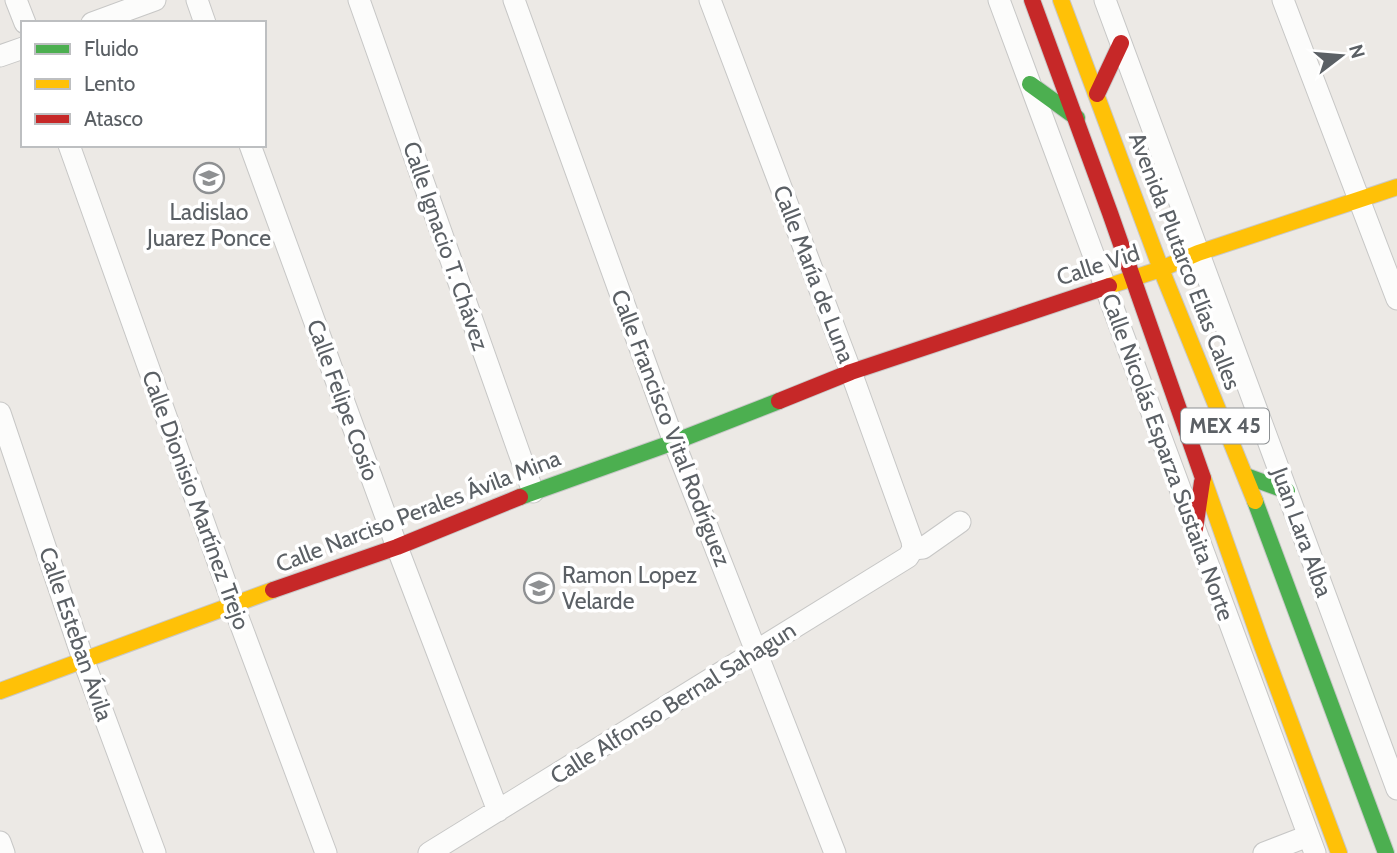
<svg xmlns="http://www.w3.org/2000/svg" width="1397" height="853" font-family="Cabin,sans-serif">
	<rect width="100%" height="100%" fill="#ece9e5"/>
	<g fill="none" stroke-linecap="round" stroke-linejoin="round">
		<g stroke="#c7c7c6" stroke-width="23">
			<path id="street" d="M 16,0 L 25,23
				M 197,0 L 205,23
				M 359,0 L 533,492
				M 514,0 L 674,442 L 835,853
				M 710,0 L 851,372 L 912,541 L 913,549
				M 999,0 L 1315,853
				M 1105,0 L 1397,789
				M 1283,0 L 1397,299
				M 92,23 L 155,0
				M 0,56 L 23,48
				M 69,145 L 233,604 L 326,853
				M 250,145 L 397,547 L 498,811
				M 0,413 L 83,659 L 155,853
				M 913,549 L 923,548 L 960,522
				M 0,842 L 4,853
				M 429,853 L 908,557 L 913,549
				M 1264,853 L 1308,836"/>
		</g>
		<g stroke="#c8c8c8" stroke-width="18">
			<path id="fast" d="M 1030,84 L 1077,118
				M 1246,476 L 1287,491
				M 520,497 L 674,442 L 779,401
				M 1255,501 L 1386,853"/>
		</g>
		<g stroke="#c8c8c8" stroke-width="18">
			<path id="slow" d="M 1061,0 L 1161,269 L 1255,501
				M 1109,286 L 1161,269 L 1198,253 L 1397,187
				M 1203,478 L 1260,640 L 1339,853
				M 0,691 L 273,590"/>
		</g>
		<g stroke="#c8c8c8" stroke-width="18">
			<path id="jam" d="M 1032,0 L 1110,213 L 1203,478
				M 1097,94 L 1121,43
				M 779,401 L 851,372 L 1109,286
				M 1195,529 L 1202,482
				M 273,590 L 397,547 L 520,497"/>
		</g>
		<use href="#street" stroke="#fcfcfb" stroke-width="21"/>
		<use href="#fast" stroke="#4caf50" stroke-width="16"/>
		<use href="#slow" stroke="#ffc107" stroke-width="16"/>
		<use href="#jam" stroke="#c62828" stroke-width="16"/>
	</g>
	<defs>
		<g id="school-ring" transform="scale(1.575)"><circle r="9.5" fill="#fff" stroke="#8e9092" stroke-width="1.5"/><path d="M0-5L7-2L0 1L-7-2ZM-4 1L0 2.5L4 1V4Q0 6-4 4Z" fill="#8e9092"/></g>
	</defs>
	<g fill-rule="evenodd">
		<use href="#school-ring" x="209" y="178"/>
		<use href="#school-ring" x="539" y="588"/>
	</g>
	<g text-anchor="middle" stroke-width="7" stroke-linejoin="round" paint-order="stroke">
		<rect fill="#fff" stroke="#8c9093" stroke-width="2" x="1181" y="408.5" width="88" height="35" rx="5"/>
		<g font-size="21" font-weight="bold" fill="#5b6065">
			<text x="1225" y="433">MEX 45</text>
		</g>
		<g font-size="23" fill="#5b6065" stroke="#fff">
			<text x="209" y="220">Ladislao<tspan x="209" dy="26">Juarez Ponce</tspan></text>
			<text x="562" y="583" text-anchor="start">Ramon Lopez<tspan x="562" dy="26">Velarde</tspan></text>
		</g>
		<g font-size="23" fill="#5b6065" stroke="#fff">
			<text transform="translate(446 246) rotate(71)" y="8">Calle Ignacio T. Chávez</text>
			<text transform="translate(1185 261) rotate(69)" y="8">Avenida Plutarco Elías Calles</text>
			<text transform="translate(1098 265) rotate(-18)" y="8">Calle Vid</text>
			<text transform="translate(814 274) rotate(69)" y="8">Calle María de Luna</text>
			<text transform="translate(343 400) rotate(70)" y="8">Calle Felipe Cosío</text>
			<text transform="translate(671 428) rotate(69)" y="8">Calle Francisco Vital Rodríguez</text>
			<text transform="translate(1168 457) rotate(70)" y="8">Calle Nicolás Esparza Sustaita Norte</text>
			<text transform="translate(196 500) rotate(70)" y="8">Calle Dionisio Martínez Trejo</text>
			<text transform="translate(418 511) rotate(-21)" y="8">Calle Narciso Perales Ávila Mina</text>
			<text transform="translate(1302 532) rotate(70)" y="8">Juan Lara Alba</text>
			<text transform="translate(76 634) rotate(71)" y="8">Calle Esteban Ávila</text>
			<text transform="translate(673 703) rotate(-32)" y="8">Calle Alfonso Bernal Sahagun</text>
		</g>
	</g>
	<rect x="21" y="21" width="245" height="126" fill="#ffffff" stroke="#bdbfc1" stroke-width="2"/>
	<rect x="35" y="44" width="35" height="10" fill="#4caf50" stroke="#bdbfc1" stroke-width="2"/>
	<text x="84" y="56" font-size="21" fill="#5b6065">Fluido</text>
	<rect x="35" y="79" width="35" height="10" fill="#ffc107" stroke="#bdbfc1" stroke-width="2"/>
	<text x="84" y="91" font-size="21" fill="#5b6065">Lento</text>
	<rect x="35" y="114" width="35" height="10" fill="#c62828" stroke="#bdbfc1" stroke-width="2"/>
	<text x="84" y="126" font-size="21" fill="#5b6065">Atasco</text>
	<g transform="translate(1341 56) rotate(74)" stroke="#ffffff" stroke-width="5" paint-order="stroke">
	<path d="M0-5L12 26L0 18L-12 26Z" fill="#5b6065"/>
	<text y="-10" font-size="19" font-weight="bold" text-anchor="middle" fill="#5b6065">N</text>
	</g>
</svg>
